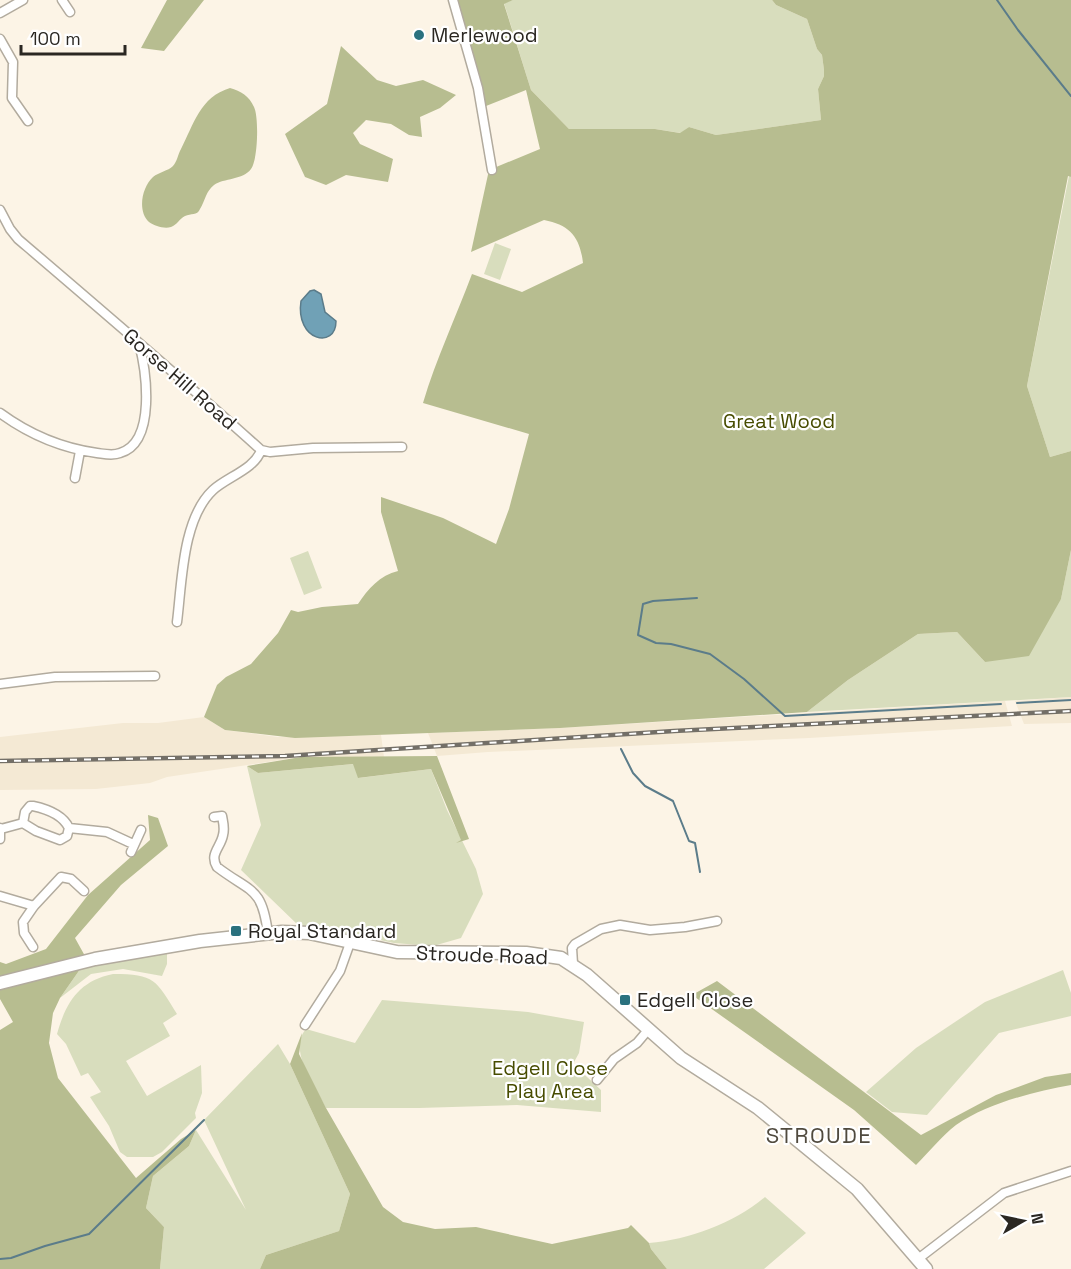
<svg xmlns="http://www.w3.org/2000/svg" width="1071" height="1269" font-family="'Space Grotesk',sans-serif">
	<rect width="100%" height="100%" fill="#fcf4e6"/>
	<path fill="#f4e9d4" d="M 1071,697 L 1071,723 L 1024,724 L 1015,701 Z
		M 1005,701 L 1012,726 L 809,738 L 488,752 L 437,756 L 428,733 L 560,728 Z
		M 204,717 L 225,730 L 278,737 L 381,735 L 384,757 L 301,757 L 167,777 L 150,783 L 96,789 L 0,790 L 0,737 L 123,723 L 158,723 Z"/>
	<path fill="#d8ddbd" d="M 513,0 L 772,0 L 776,5 L 807,19 L 817,49 L 822,55 L 824,70 L 824,76 L 818,89 L 821,120 L 716,135 L 689,127 L 681,133 L 655,129 L 569,129 L 531,90 L 504,3 Z
		M 1069,176 L 1071,177 L 1071,451 L 1050,457 L 1027,386 Z
		M 495,243 L 511,249 L 500,280 L 484,274 Z
		M 1071,550 L 1071,697 L 807,712 L 848,680 L 918,634 L 957,632 L 985,662 L 1061,599 Z
		M 308,551 L 322,588 L 304,595 L 290,558 Z
		M 354,764 L 359,778 L 431,769 L 447,810 L 476,869 L 483,894 L 461,938 L 433,946 L 394,943 L 357,935 L 305,929 L 299,926 L 241,870 L 261,825 L 247,766 L 258,773 Z
		M 167,954 L 167,964 L 162,976 L 123,969 L 91,974 L 60,998 L 83,965 Z
		M 1063,970 L 1071,993 L 1071,1016 L 999,1033 L 927,1115 L 892,1112 L 866,1092 L 916,1048 L 985,1002 Z
		M 113,974 C 155,974 156,980 177,1014 L 163,1023 L 170,1036 L 126,1061 L 147,1096 L 201,1065 L 202,1093 L 195,1113 L 196,1118 L 162,1152 L 153,1157 L 127,1157 L 120,1152 L 109,1126 L 90,1097 L 101,1092 L 88,1073 L 81,1076 L 66,1044 L 57,1034 C 66,1002 79,981 113,974 Z
		M 382,1000 L 528,1012 L 584,1022 L 579,1053 L 573,1064 L 601,1090 L 601,1112 L 517,1105 L 419,1108 L 326,1108 C 316,1087 287,1050 306,1029 L 355,1043 Z
		M 278,1044 L 290,1064 L 350,1194 L 339,1231 L 266,1255 L 260,1269 L 160,1269 L 164,1227 L 146,1208 L 153,1176 L 189,1146 L 196,1130 L 246,1210 L 204,1120 Z
		M 765,1197 L 806,1233 L 764,1269 L 667,1269 L 651,1249 L 649,1243 C 689,1240 734,1223 765,1197 Z"/>
	<path fill="#b7bd90" d="M 167,0 L 204,0 L 164,51 L 141,48 Z
		M 455,0 L 513,0 L 504,4 L 531,90 L 569,129 L 655,129 L 680,133 L 689,127 L 716,135 L 821,120 L 818,89 L 824,76 L 824,70 L 822,55 L 817,49 L 807,19 L 776,5 L 772,0 L 1071,0 L 1071,177 L 1068,176 L 1027,386 L 1050,457 L 1071,451 L 1071,550 L 1061,599 L 1029,656 L 985,662 L 957,632 L 918,634 L 848,680 L 807,712 L 560,728 L 295,738 L 225,730 L 204,717 L 217,685 L 226,677 L 251,664 L 278,633 L 291,610 L 298,612 L 322,607 L 358,604 C 368,589 380,575 398,571 L 381,512 L 381,497 L 443,518 L 496,544 L 509,509 L 529,434 L 423,403 C 436,359 456,317 472,274 L 522,292 L 583,263 C 580,237 570,225 544,220 L 471,252 L 489,170 L 540,149 L 526,90 L 486,106 Z
		M 341,46 L 377,80 L 396,86 L 423,80 L 456,95 L 440,108 L 420,117 L 422,137 L 409,135 L 391,124 L 366,120 L 353,133 L 360,144 L 393,159 L 388,182 L 346,175 L 326,185 L 305,177 L 285,134 L 327,104 Z
		M 230,88 C 241,91 249,96 254,107 C 259,117 258,160 251,169 C 243,180 224,178 214,185 C 206,191 205,201 200,209 C 197,216 191,213 185,216 C 179,219 177,225 171,227 C 164,229 155,226 149,222 C 137,211 142,187 153,177 C 159,172 168,171 173,166 C 177,162 178,154 181,149 C 194,124 200,97 230,88 Z
		M 437,756 L 469,839 L 456,843 L 461,840 L 431,769 L 358,778 L 353,764 L 258,773 L 247,766 L 301,757 Z
		M 148,815 L 158,818 L 168,846 L 121,885 L 75,938 L 85,956 L 61,961 L 0,978 L 0,962 L 6,964 L 46,949 L 88,895 L 150,840 Z
		M 83,965 L 60,998 L 53,1013 L 49,1043 L 58,1078 L 136,1178 L 181,1139 L 196,1130 L 189,1146 L 153,1176 L 146,1208 L 164,1227 L 160,1269 L 0,1269 L 0,1030 L 13,1022 L 0,999 L 0,989 Z
		M 717,981 L 921,1135 L 996,1095 L 1045,1077 L 1071,1073 L 1071,1085 C 1033,1092 988,1103 956,1125 C 942,1136 929,1152 916,1165 L 854,1110 L 692,995 Z
		M 302,1033 L 299,1054 L 326,1108 L 383,1207 L 403,1222 L 435,1229 L 476,1227 L 552,1244 L 628,1228 L 631,1225 L 649,1243 L 651,1249 L 667,1269 L 260,1269 L 266,1255 L 339,1231 L 350,1194 L 290,1064 Z"/>
	<path fill="#70a1b6" stroke="#5b7c8a" stroke-width="1.5" d="M 314,290 L 321,294 L 325,312 L 336,321 C 336,350 295,341 301,301 L 310,291 Z"/>
	<g fill="none" stroke-linecap="round" stroke-linejoin="round">
		<path stroke="#5b7c8a" stroke-width="2" d="M 997,0 L 1018,30 L 1071,96
			M 697,598 L 653,601 L 643,604 L 638,635 L 656,643 L 671,644 L 710,654 L 744,679 L 785,716 L 1001,704
			M 1017,703 L 1071,700
			M 621,749 L 633,773 L 645,786 L 673,801 L 689,841 L 695,843 L 700,872
			M 0,1259 L 11,1258 L 45,1246 L 89,1234 L 204,1120"/>
		<g stroke="#b2ab9e" stroke-width="11">
			<path id="street" d="M 62,0 L 70,12
				M 453,0 L 478,88 L 492,170
				M 0,13 L 23,0
				M 0,39 L 13,62 L 12,98 L 28,121
				M 0,210 L 10,229 L 18,239 C 100,309 181,378 261,450 L 270,452 L 313,448 L 402,447
				M 0,413 C 30,435 61,448 97,453 C 105,454 113,456 120,453 C 157,442 146,370 139,343
				M 75,478 L 80,451
				M 177,622 C 182,583 182,519 213,490 C 227,477 255,469 261,450
				M 0,684 L 55,677 L 155,676
				M 214,817 L 222,816 C 223,822 225,828 223,835 C 221,847 209,854 217,867 C 251,893 262,886 268,934
				M 23,823 L 36,831 L 60,840 L 67,836 L 69,828
				M 0,828 L 0,839
				M 1,829 L 23,823 L 25,812 L 30,806 L 33,806 C 47,809 63,815 69,828 L 107,832 L 133,844
				M 131,852 L 141,830
				M 0,896 L 34,906
				M 33,947 L 24,933 L 23,922 L 34,906 L 61,877 L 71,879 L 84,891
				M 573,964 L 572,948 L 575,944 L 601,929 L 620,925 L 650,930 L 685,927 L 717,921
				M 305,1025 L 340,971 L 350,943
				M 597,1080 L 614,1059 L 637,1043 L 648,1030
				M 918,1259 L 1004,1193 L 1071,1171"/>
		</g>
		<g stroke="#b2ab9e" stroke-width="15">
			<path id="secondary" d="M 0,983 L 95,959 L 200,941 L 282,932 L 309,933 L 397,952 L 526,953 L 561,958 L 587,975 L 681,1058 L 758,1108 L 857,1189 L 926,1269"/>
		</g>
		<use href="#street" stroke="#fff" stroke-width="8"/>
		<use href="#secondary" stroke="#fff" stroke-width="12"/>
		<g stroke="#736f67" stroke-width="4.5">
			<path id="rail" d="M 0,761 L 285,756 L 674,731 L 1071,711"/>
		</g>
		<use href="#rail" stroke="#fff" stroke-width="2" stroke-dasharray="7" stroke-linecap="butt"/>
	</g>
	<g fill="#2a717e" stroke="#fff" stroke-width="2">
		<circle cx="419" cy="35" r="6"/>
		<rect x="230" y="925" width="12" height="12" rx="3"/>
		<rect x="619" y="994" width="12" height="12" rx="3"/>
	</g>
	<g text-anchor="middle" stroke-width="4.5" stroke-linejoin="round" paint-order="stroke">
		<g font-size="20" fill="#2a2722" stroke="#fff" text-anchor="start">
			<text x="431" y="42">Merlewood</text>
			<text x="248" y="938">Royal Standard</text>
			<text x="637" y="1007">Edgell Close</text>
		</g>
		<g font-size="20" fill="#2a2722" stroke="#fff">
			<text transform="translate(180 379) rotate(41)" y="7">Gorse Hill Road</text>
			<text transform="translate(482 955) rotate(2)" y="7">Stroude Road</text>
		</g>
		<g font-size="20" fill="#474c00" stroke="#fff">
			<text x="779" y="428">Great Wood</text>
			<text x="550" y="1075">Edgell Close<tspan x="550" dy="23">Play Area</tspan></text>
		</g>
		<g font-size="22" letter-spacing="1.5" fill="#504a3e" stroke="#fff">
			<text x="819" y="1143">STROUDE</text>
		</g>
	</g>
	<g transform="translate(1023 1221) rotate(81)" stroke="#ffffff" stroke-width="4.5" paint-order="stroke">
	<path d="M0-4.5L10 22L0 15L-10 22Z" fill="#2a2722"/>
	<text y="-9" font-size="16" font-weight="bold" text-anchor="middle" fill="#2a2722">N</text>
	</g>
	<path d="M21 45v9h104v-9" fill="none" stroke="#2a2722" stroke-width="3"/>
	<text x="30" y="45" font-size="18" fill="#2a2722" stroke="#ffffff" stroke-width="4.5" paint-order="stroke">100 m</text>
</svg>
